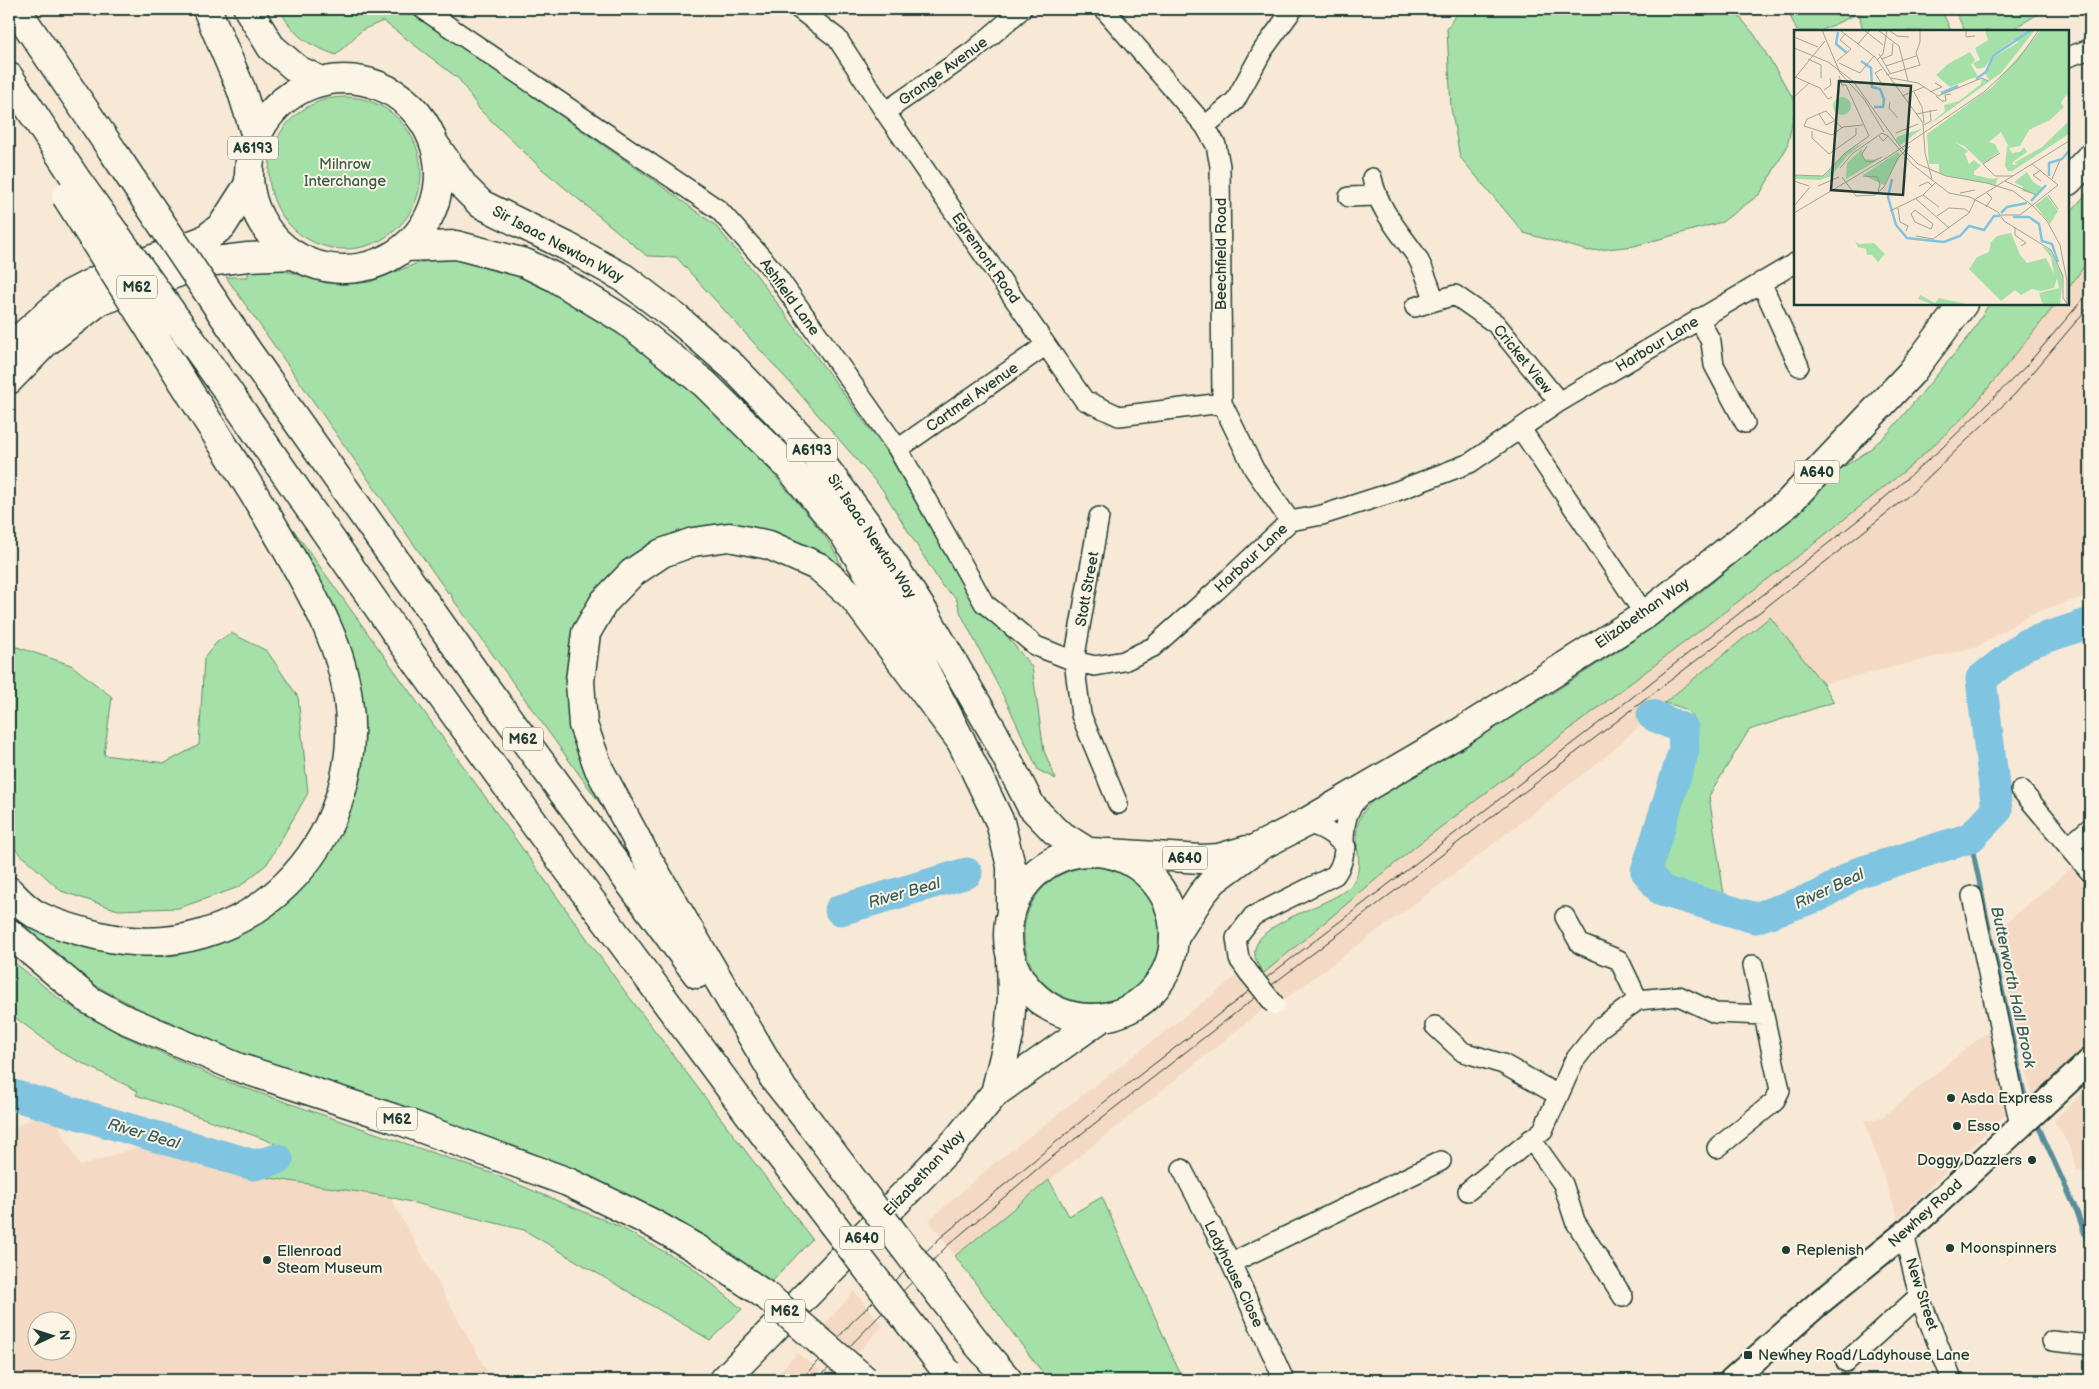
<svg xmlns="http://www.w3.org/2000/svg" width="2099" height="1389" font-family="'Balsamiq Sans',sans-serif">
	<rect width="100%" height="100%" fill="#f8e9d6"/>
	<filter id="ink" filterUnits="userSpaceOnUse"><feTurbulence type="fractalNoise" baseFrequency=".02" numOctaves="2"/><feDisplacementMap in="SourceGraphic" scale="10" xChannelSelector="R" yChannelSelector="G"/><feConvolveMatrix kernelMatrix="1 2 1 2 8 2 1 2 1" color-interpolation-filters="sRGB"/></filter>
	<g filter="url(#ink)">
		<path fill="#f4dac4" fill-rule="evenodd" d="M 2088,259 L 2090,260 L 2090,595 L 2031,614 L 1977,647 L 1823,684 L 1770,617 L 1664,703 L 1614,750 L 1452,876 L 1285,999 L 1258,966 L 1515,769 L 1806,550 L 1913,464 L 1968,413 L 2056,304 L 2068,304 L 2068,289 Z
			M 2071,868 L 2090,893 L 2090,1048 L 2033,1099 L 1995,932 Z
			M 1238,975 L 1266,1007 L 955,1256 L 929,1220 L 992,1165 Z
			M 1992,1028 L 2009,1111 L 1898,1218 L 1864,1121 L 1882,1117 Z
			M 2090,1086 L 2090,1171 L 2077,1171 L 2069,1146 L 2054,1120 Z
			M 51,1111 L 80,1166 L 147,1144 L 258,1176 L 390,1197 L 492,1380 L 9,1380 L 9,1129 ZM 38,1322 L 68,1322 L 68,1352 L 38,1352 Z
			M 854,1291 L 883,1326 L 853,1357 L 820,1330 Z
			M 797,1353 L 826,1375 L 821,1380 L 772,1380 Z"/>
		<path fill="#a4e0a7" stroke="#628e6e" d="M 279,9 L 407,9 L 652,179 L 715,225 L 755,273 L 888,454 L 973,602 L 1005,634 L 1032,667 L 1044,751 L 1056,779 L 1038,770 L 1009,707 L 961,614 L 956,598 L 942,586 L 882,489 L 792,385 L 676,257 L 647,256 L 542,169 L 480,110 L 459,79 L 383,21 L 362,30 L 336,55 C 305,43 296,38 279,9 Z
			M 1459,9 L 1733,9 L 1754,34 L 1795,101 L 1795,110 L 1787,147 L 1760,194 L 1722,222 L 1634,246 L 1589,251 L 1524,233 L 1460,157 L 1451,108 L 1447,29 Z
			M 1787,9 L 1941,9 L 1951,31 L 1863,31 L 1859,13 L 1820,31 L 1797,31 Z
			M 1954,9 L 2047,9 L 2009,31 L 1965,31 Z
			M269 173a76 76 0 1 1 152 0a76 76 0 1 1-152 0Z
			M 2087,193 L 2090,193 L 2090,258 L 2068,289 L 2068,215 Z
			M 447,257 C 457,258 468,258 477,260 C 487,262 497,267 506,270 C 615,310 718,405 791,495 C 808,516 831,539 841,565 L 838,567 L 786,538 L 632,562 L 571,681 L 635,852 L 452,598 L 451,593 L 448,593 L 226,277 L 248,277 L 248,268 L 272,268 L 298,274 L 319,281 L 341,284 L 370,282 L 418,263 Z
			M 1989,304 L 2056,304 L 1968,413 L 1913,464 L 1806,550 L 1416,846 L 1264,973 C 1224,927 1324,911 1348,888 C 1377,861 1332,830 1381,794 L 1554,692 L 1633,641 L 1692,599 L 1771,534 L 1837,471 L 1868,451 L 1890,431 L 1971,334 Z
			M 219,426 L 621,986 L 812,1239 L 767,1287 L 702,1238 L 221,1048 L 156,1018 L 93,984 L 21,926 L 28,918 L 147,949 L 306,877 L 356,699 Z
			M 1770,617 L 1823,684 L 1834,702 L 1749,730 L 1709,796 L 1725,901 L 1668,887 L 1657,876 L 1656,864 C 1666,835 1703,749 1695,723 C 1691,708 1677,706 1664,703 Z
			M 231,633 L 267,651 L 298,697 L 308,793 L 267,864 L 239,887 L 179,908 L 118,910 L 61,891 L 16,850 L 9,827 L 9,653 L 17,647 L 71,665 L 112,697 L 104,755 L 165,763 L 199,745 L 204,658 L 217,642 Z
			M1024 935a68 68 0 1 1 136 0a68 68 0 1 1-136 0Z
			M 9,958 L 62,1001 L 122,1035 L 222,1080 L 491,1173 L 618,1226 L 692,1267 L 742,1309 L 710,1340 L 524,1230 L 390,1197 L 258,1176 L 282,1167 L 285,1161 L 284,1148 L 264,1139 L 136,1095 L 138,1091 L 64,1054 L 9,1013 Z
			M 1049,1180 L 1069,1216 L 1102,1197 L 1183,1380 L 1048,1380 L 955,1256 Z"/>
		<g fill="none" stroke-linecap="round" stroke-linejoin="round">
			<path stroke="#598e9b" stroke-width="5" d="M 1970,838 L 2024,1093 L 2031,1108
				M 2036,1121 L 2077,1212 L 2090,1249"/>
			<path stroke="#7fc4e0" stroke-width="31" d="M 1652,715 L 1683,729 L 1684,750 L 1646,871 L 1662,891 L 1755,918 L 1819,896 L 1857,873 L 1970,838 L 1997,810 L 1981,679 L 2026,644 L 2090,623
				M 840,910 L 967,873
				M 9,1094 L 254,1165 L 278,1159"/>
			<g stroke="#1f3d34" stroke-width="22">
				<path id="minor" d="M 423,9 L 719,210 L 772,269 L 898,449 L 984,603 L 1036,646 L 1074,661 L 1095,666 L 1124,661 L 1153,647 L 1217,590 L 1290,521 L 1322,515 L 1397,491 L 1470,463 L 1559,402 L 1795,263
					M 799,9 L 837,38 L 885,112 L 1084,400 L 1119,416 L 1222,403
					M 1104,9 L 1205,126 L 1216,145 L 1220,166 L 1222,403 L 1254,469 L 1290,521
					M 2068,57 L 2090,49
					M 885,112 L 973,51 L 1022,9
					M 1205,126 L 1235,101 L 1263,50 L 1293,9
					M 1372,178 C 1378,208 1398,230 1415,254 C 1424,267 1429,286 1435,301
					M 1349,197 L 1375,196
					M 1761,282 L 1799,366
					M 1415,307 L 1455,295 L 1496,324 L 1559,402
					M 1699,318 L 1711,342 L 1714,365 L 1745,423
					M 1521,429 L 1645,615
					M 898,449 L 1046,345
					M 1099,517 L 1074,661 L 1081,715 L 1118,804
					M 2021,790 L 2090,872
					M 1305,823 C 1323,827 1333,834 1346,847
					M 2069,846 L 2090,828
					M 1972,896 L 2020,1126
					M 1565,917 L 1580,944 L 1619,960 L 1638,1000
					M 1249,973 L 1239,959 L 1236,938 L 1253,916 L 1335,875 C 1350,854 1340,840 1347,817 C 1349,808 1356,801 1361,794
					M 1435,1026 L 1463,1052 L 1503,1064 L 1558,1095
					M 1531,1139 L 1563,1184 L 1575,1221 L 1623,1297
					M 1717,1148 L 1774,1102 L 1780,1090 L 1753,965
					M 1182,1169 L 1231,1263 L 1284,1380
					M 1468,1191 L 1543,1130 L 1574,1061 L 1601,1027 L 1638,1000 L 1679,996 L 1715,1013 L 1764,1015
					M 1904,1234 L 1919,1296 L 1952,1380
					M 1231,1263 L 1441,1161
					M 2052,1341 L 2090,1345
					M 1846,1362 L 1919,1296"/>
			</g>
			<g stroke="#1f3d34" stroke-width="28">
				<path id="tertiary" d="M 1732,1380 L 1820,1302 L 1904,1234 L 2090,1061"/>
			</g>
			<g stroke="#1f3d34" stroke-width="31">
				<path id="primary" d="M 2068,181 L 2090,158
					M 1109,853 L 1201,859 L 1219,858 L 1247,850
					M 1174,938 L 1202,894 L 1214,880 L 1260,846 L 1305,823 L 1459,733 L 1645,615 L 1788,503 L 1911,373 L 1963,304
					M 995,1093 L 1009,1036 L 1012,997 L 1011,958
					M 724,1380 L 956,1141 L 995,1093 L 1101,1018"/>
			</g>
			<g stroke="#1f3d34" stroke-width="31">
				<path id="trunk" d="M 207,9 L 241,89 L 256,136
					M 248,9 L 271,47 L 298,70 L 321,81
					M249 174a95 95 0 1 1 190 0a95 95 0 1 1-190 0Z
					M 435,145 L 465,188 L 481,204 L 566,246 L 624,278 L 679,320 L 733,367 L 809,446 L 866,523 L 925,614 L 994,733 L 1031,806 L 1055,831 L 1088,852
					M 406,247 L 456,245 L 525,263 L 554,277 L 626,321 L 705,384 L 788,466 L 844,534 L 907,635 L 961,741 L 1000,822 L 1011,866 L 1011,912
					M1008 935a83 83 0 1 1 166 0a83 83 0 1 1-166 0Z"/>
			</g>
			<g stroke="#1f3d34" stroke-width="31">
				<path id="motorway" d="M 16,9 L 112,150
					M 9,77 L 76,179
					M 9,348 L 70,294 L 99,279 L 204,240 L 222,226 L 249,184
					M 246,349 L 480,680 L 697,974
					M 9,380 L 45,343 L 98,302 L 207,262 L 248,257 L 293,255
					M 227,390 L 403,643 L 555,852 L 775,1149
					M 9,891 C 17,899 27,910 37,915 C 56,925 80,931 100,936 C 246,970 368,843 348,699 C 342,648 316,601 291,557 C 264,508 234,462 204,415
					M 9,933 L 89,1000 L 122,1018 L 237,1067 L 393,1118 L 568,1182 L 654,1224 L 699,1250
					M 773,1077 L 809,1122
					M 784,1091 L 644,853 L 599,769 L 583,725 L 580,681 L 586,633 L 604,602 L 632,573 L 662,553 L 693,542 L 729,537 L 769,545 L 819,567 L 853,597 L 961,741
					M 979,1346 L 1008,1380"/>
			</g>
			<use href="#minor" stroke="#fcf5e5" stroke-width="19"/>
			<use href="#tertiary" stroke="#fcf5e5" stroke-width="24"/>
			<use href="#primary" stroke="#fcf5e5" stroke-width="28"/>
			<use href="#trunk" stroke="#fcf5e5" stroke-width="28"/>
			<use href="#motorway" stroke="#fcf5e5" stroke-width="28"/>
			<path stroke="#1f3d34" stroke-width="1" d="M 801,1380 L 852,1322 L 940,1238 L 1107,1100 L 1630,699 L 1867,513 L 1942,448 L 2026,366 L 2090,291
				M 817,1380 L 946,1247 L 1043,1164 L 1243,1007 L 1829,559 L 1913,492 L 2015,394 L 2090,305"/>
			<g stroke="#1f3d34" stroke-width="22" stroke-linecap="butt">
				<path id="minor-bridge" d="M 1249,973 L 1275,1005"/>
			</g>
			<g stroke="#1f3d34" stroke-width="31" stroke-linecap="butt">
				<path id="motorway-bridge" d="M 112,150 L 246,349
					M 76,179 L 227,390
					M 66,196 L 204,415
					M 809,1122 L 979,1346
					M 775,1149 L 947,1372
					M 699,1250 L 768,1297 L 865,1380"/>
			</g>
			<use href="#minor-bridge" stroke="#fcf5e5" stroke-width="19"/>
			<use href="#motorway-bridge" stroke="#fcf5e5" stroke-width="28"/>
		</g>
	</g>
	<g fill="#1f3d34" stroke="#fcf5e5" stroke-width="2">
		<circle cx="1951" cy="1098" r="5"/>
		<circle cx="1957" cy="1126" r="5"/>
		<circle cx="2032" cy="1160" r="5"/>
		<circle cx="1950" cy="1248" r="5"/>
		<circle cx="1786" cy="1250" r="5"/>
		<circle cx="267" cy="1260" r="5"/>
		<rect x="1743" y="1350" width="10" height="10" rx="2.5"/>
	</g>
	<g text-anchor="middle" stroke-width="4" stroke-linejoin="round" paint-order="stroke">
		<g fill="#fcf5e5" stroke="#617469" stroke-width="1">
			<rect x="228" y="136.5" width="50" height="23" rx="4"/>
			<rect x="117" y="275.5" width="40" height="23" rx="4"/>
			<rect x="787" y="438.5" width="50" height="23" rx="4"/>
			<rect x="1794.5" y="460.5" width="45" height="23" rx="4"/>
			<rect x="503" y="727.5" width="40" height="23" rx="4"/>
			<rect x="1162.5" y="846.5" width="45" height="23" rx="4"/>
			<rect x="377" y="1107.5" width="40" height="23" rx="4"/>
			<rect x="839.5" y="1226.5" width="45" height="23" rx="4"/>
			<rect x="765" y="1299.5" width="40" height="23" rx="4"/>
		</g>
		<g font-size="14" font-weight="bold" fill="#1f3d34">
			<text x="253" y="153">A6193</text>
			<text x="137" y="292">M62</text>
			<text x="812" y="455">A6193</text>
			<text x="1817" y="477">A640</text>
			<text x="523" y="744">M62</text>
			<text x="1185" y="863">A640</text>
			<text x="397" y="1124">M62</text>
			<text x="862" y="1243">A640</text>
			<text x="785" y="1316">M62</text>
		</g>
		<g font-size="15" fill="#1f3d34" stroke="#fcf5e5">
			<text transform="translate(943 71) rotate(-36)" y="5">Grange Avenue</text>
			<text transform="translate(558 244) rotate(28)" y="5">Sir Isaac Newton Way</text>
			<text transform="translate(1221 254) rotate(-90)" y="5">Beechfield Road</text>
			<text transform="translate(986 258) rotate(55)" y="5">Egremont Road</text>
			<text transform="translate(790 297) rotate(54)" y="5">Ashfield Lane</text>
			<text transform="translate(1657 344) rotate(-31)" y="5">Harbour Lane</text>
			<text transform="translate(1523 359) rotate(51)" y="5">Cricket View</text>
			<text transform="translate(972 397) rotate(-35)" y="5">Cartmel Avenue</text>
			<text transform="translate(872 536) rotate(56)" y="5">Sir Isaac Newton Way</text>
			<text transform="translate(1251 558) rotate(-43)" y="5">Harbour Lane</text>
			<text transform="translate(1087 589) rotate(-80)" y="5">Stott Street</text>
			<text transform="translate(1642 613) rotate(-35)" y="5">Elizabethan Way</text>
			<text transform="translate(924 1173) rotate(-47)" y="5">Elizabethan Way</text>
			<text transform="translate(1925 1213) rotate(-42)" y="5">Newhey Road</text>
			<text transform="translate(1234 1274) rotate(64)" y="5">Ladyhouse Close</text>
			<text transform="translate(1922 1294) rotate(72)" y="5">New Street</text>
		</g>
		<g font-size="15" fill="#3a5e4b" stroke="#fcf5e5">
			<text x="345" y="169">Milnrow<tspan x="345" dy="17">Interchange</tspan></text>
		</g>
		<g font-size="15" fill="#1f3d34" stroke="#fcf5e5" text-anchor="start">
			<text x="1961" y="1103">Asda Express</text>
			<text x="1967" y="1131">Esso</text>
			<text x="2022" y="1165" text-anchor="end">Doggy Dazzlers</text>
			<text x="1960" y="1253">Moonspinners</text>
			<text x="1796" y="1255">Replenish</text>
			<text x="277" y="1256">Ellenroad<tspan x="277" dy="17">Steam Museum</tspan></text>
			<text x="1758" y="1360">Newhey Road/Ladyhouse Lane</text>
		</g>
		<g font-size="16" font-style="italic" fill="#375f5f" stroke="#fcf5e5">
			<text transform="translate(1829 888) rotate(-25)" y="6">River Beal</text>
			<text transform="translate(904 892) rotate(-16)" y="6">River Beal</text>
			<text transform="translate(2014 987) rotate(78)" y="6">Butterworth Hall Brook</text>
			<text transform="translate(144 1133) rotate(16)" y="6">River Beal</text>
		</g>
	</g>
	<g transform="translate(1794 30)">
		<rect width="275" height="275" fill="#f8e9d6"/>
		<path d="M 191,0 L 241,0 L 207,43 L 132,97 L 151,81 L 150,75 L 165,71 L 187,54 L 188,49 L 195,50 L 191,43 L 198,28 L 225,12 L 219,10 L 198,26 L 191,37 L 183,39 L 179,33 L 186,30 L 181,18 L 194,10 ZM 247,0 L 275,0 L 275,68 L 272,65 L 267,73 L 270,77 L 256,90 L 235,100 L 226,116 L 215,118 L 218,123 L 226,122 L 230,117 L 233,122 L 220,131 L 218,134 L 220,135 L 224,134 L 220,133 L 248,117 L 275,91 L 275,104 L 218,141 L 214,141 L 211,136 L 213,116 L 215,117 L 207,102 L 195,112 L 201,114 L 205,122 L 189,134 L 170,116 L 161,112 L 174,121 L 171,124 L 175,134 L 180,130 L 187,136 L 180,141 L 180,145 L 198,149 L 208,147 L 203,149 L 202,155 L 157,147 L 138,141 L 136,135 L 138,140 L 145,143 L 145,134 L 135,134 L 133,104 L 198,57 ZM 176,22 L 181,30 L 177,35 L 184,46 L 156,57 L 142,45 L 154,34 ZM39 76a9 9 0 1 1 18 0a9 9 0 1 1-18 0ZM 129,98 L 106,115 L 102,110 L 103,107 ZM 72,111 L 53,126 L 37,146 L 26,150 L 0,149 L 0,145 L 30,146 L 51,123 ZM 68,119 L 69,129 L 84,130 L 52,149 L 53,133 ZM 104,122 L 107,125 L 90,155 L 69,145 ZM 233,142 L 239,152 L 249,158 L 243,165 L 228,161 L 229,157 L 220,152 ZM 253,166 L 264,181 L 256,194 L 241,175 ZM 217,203 L 226,225 L 233,233 L 252,228 L 260,244 L 257,227 L 248,216 L 256,220 L 269,246 L 266,275 L 249,275 L 245,263 L 265,258 L 263,248 L 260,258 L 247,261 L 238,259 L 227,265 L 221,260 L 207,271 L 175,239 L 183,227 L 195,222 L 197,212 L 203,206 ZM 61,211 L 65,214 L 80,213 L 91,224 L 84,232 L 78,225 L 73,225 L 72,219 L 64,217 ZM 126,265 L 141,273 L 145,268 L 177,275 L 140,275 L 124,269 Z" fill="#a4e0a7"/>
		<path fill="none" stroke="#7fc4e0" stroke-width="2.5" d="M 44,2 L 42,14 L 53,23M 67,31 L 77,38 L 78,57 L 86,59 L 90,69 L 89,77 L 80,77M 182,49 L 192,42 L 199,26 L 237,0M 147,63 L 164,56M 255,146 L 255,133 L 268,129 L 275,121M 98,149 L 94,167 L 102,195 L 113,208 L 150,212 L 166,206 L 175,196 L 190,200 L 200,186 L 206,186M 237,171 L 252,155M 207,183 L 213,177 L 233,173M 219,187 L 235,187 L 245,194 L 248,211 L 258,214 L 264,232"/>
		<path fill="none" stroke="#a1a495" stroke-width="1" d="M 28,0 L 46,43 L 70,69 L 90,102M 70,0 L 89,15M 84,0 L 105,16M 95,0 L 103,6 L 115,7M 172,0 L 172,7 L 181,6M 47,1 L 81,27 L 129,93 L 131,123 L 138,149M 0,7 L 24,17M 64,14 L 76,0M 105,16 L 114,51M 0,18 L 34,32 L 59,51 L 105,115 L 124,134 L 152,146 L 193,153 L 219,161 L 239,176 L 253,191 L 266,215 L 273,251 L 273,275M 85,24 L 96,43M 14,29 L 27,35 L 27,48M 88,29 L 98,25 L 99,13M 83,30 L 89,24 L 93,0M 43,31 L 57,19 L 46,10 L 51,4M 45,33 L 66,43 L 80,26M 92,36 L 122,26M 88,39 L 81,43 L 89,56M 92,45 L 126,35 L 122,23 L 126,12 L 126,0M 45,46 L 48,55 L 52,55 L 75,106M 1,47 L 26,58 L 34,69 L 38,67M 97,48 L 124,53 L 144,66 L 188,48 L 194,51M 0,49 L 31,11M 30,60 L 37,55 L 36,48M 120,62 L 128,77 L 130,93M 136,62 L 148,57 L 141,53M 108,66 L 130,57M 142,66 L 148,71 L 152,71 L 151,65 L 157,64M 0,67 L 15,53M 96,72 L 95,78 L 104,88M 25,84 L 32,95 L 40,91M 122,84 L 143,80M 130,95 L 137,91 L 136,80M 48,98 L 32,81 L 13,89 L 10,96 L 38,105 L 49,97 L 69,95M 18,101 L 18,108 L 35,124 L 62,105 L 62,98M 102,103 L 124,94M 94,106 L 119,135 L 155,163 L 176,167 L 204,182 L 210,191 L 257,220 L 269,246 L 269,268 L 274,275M 73,116 L 68,124 L 71,131 L 77,132 L 88,127M 206,123 L 189,134 L 201,146 L 219,146M 238,134 L 264,155M 46,138 L 59,123 L 88,103 L 94,106 L 89,111 L 85,106M 247,140 L 239,145 L 247,151M 0,145 L 29,146 L 51,123 L 75,106M 69,146 L 83,147 L 86,154 L 84,162M 48,147 L 62,166 L 81,165 L 90,157 L 104,128 L 116,116M 258,149 L 266,130M 0,151 L 15,156M 211,151 L 242,165M 24,156 L 45,147M 125,156 L 134,152 L 138,156M 166,163 L 181,160M 129,165 L 145,177M 254,165 L 264,179M 122,169 L 155,198M 180,170 L 275,111M 0,176 L 16,157M 192,177 L 198,168 L 193,163M 104,178 L 106,192 L 114,196 L 112,201M 121,180 L 139,194 L 137,199 L 121,192 L 117,184 ZM 96,181 L 129,165 L 141,153M 0,183 L 94,127 L 190,62 L 223,31 L 245,0M 207,185 L 226,185 L 264,155M 143,186 L 155,178 L 171,179 L 175,182M 221,197 L 221,205 L 232,213 L 227,216M 122,206 L 139,209 L 175,183 L 181,170"/>
		<path fill="#1f3d34" fill-opacity="0.15" stroke="#1f3d34" stroke-width="2.5" d="M 45,51 L 117,56 L 109,165 L 37,160 Z"/>
		<rect width="275" height="275" fill="none" stroke="#1f3d34" stroke-width="2.5"/>
	</g>
	<rect width="2099" height="1389" fill="none" stroke="#fcf5e5" stroke-width="30"/>
	<rect x="15" y="15" width="2069" height="1359" fill="none" stroke="#1f3d34" stroke-width="2" filter="url(#ink)"/>
	<g transform="translate(52 1336) rotate(86)"><circle r="24" fill="#fcf5e5" stroke="#a4ab9e"/>
	<path d="M0-4L9 19L0 12L-9 19Z" fill="#1f3d34"/>
	<text y="-8" font-size="14" font-weight="bold" text-anchor="middle" fill="#1f3d34">N</text>
	</g>
</svg>
